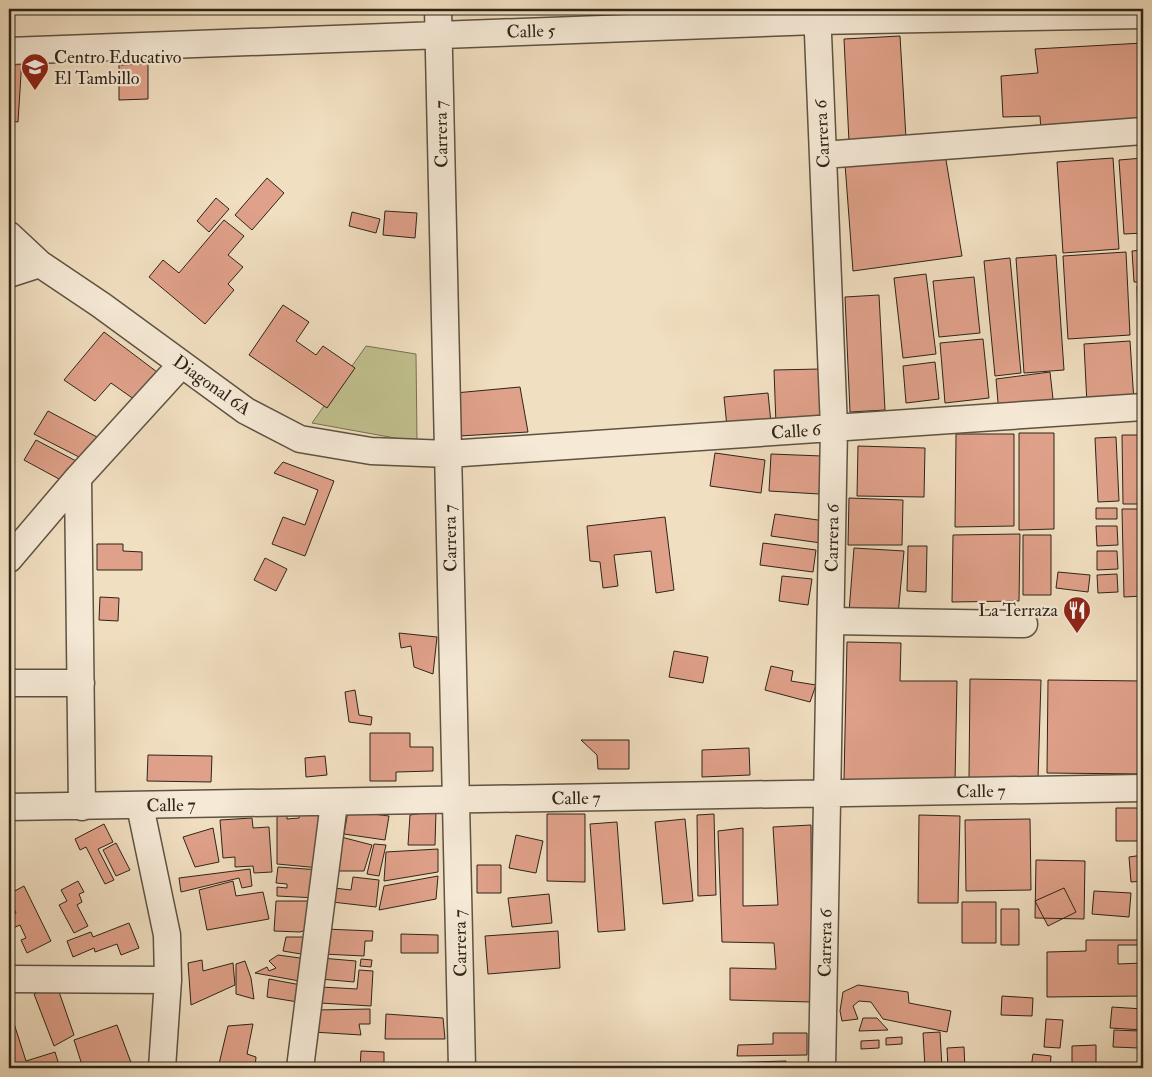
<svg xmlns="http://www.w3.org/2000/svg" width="1152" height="1077" font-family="'IM FELL Double Pica',serif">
	<rect width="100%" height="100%" fill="#f1dfc1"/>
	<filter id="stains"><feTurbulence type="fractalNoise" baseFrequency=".004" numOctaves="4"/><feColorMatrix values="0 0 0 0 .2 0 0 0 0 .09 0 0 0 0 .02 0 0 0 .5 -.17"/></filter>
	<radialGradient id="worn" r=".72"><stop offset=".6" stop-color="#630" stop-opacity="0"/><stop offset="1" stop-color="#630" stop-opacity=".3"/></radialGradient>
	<path fill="#c0c08e" stroke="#767253" d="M 366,346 L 416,354 L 417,442 L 312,423 Z"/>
	<path fill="#e0a18a" stroke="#2d2418" d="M 900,36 L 906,138 L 849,142 L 844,39 Z
		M 1143,43 L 1143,126 L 1041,132 L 1040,116 L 1003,117 L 1001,76 L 1038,73 L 1035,49 Z
		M 22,58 L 18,122 L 9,121 L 9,60 Z
		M 148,64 L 148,99 L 119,100 L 119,65 Z
		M 945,154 L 962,256 L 853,271 L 845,164 Z
		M 1113,158 L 1119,249 L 1063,253 L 1057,162 Z
		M 1143,158 L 1143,233 L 1124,234 L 1119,160 Z
		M 267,178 L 284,193 L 252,230 L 235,215 Z
		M 216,198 L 229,209 L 209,232 L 197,221 Z
		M 385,211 L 417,213 L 415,238 L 383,235 Z
		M 352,212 L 380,219 L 376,233 L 349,226 Z
		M 224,220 L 244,236 L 228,255 L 243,267 L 228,284 L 234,290 L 205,324 L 149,277 L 163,260 L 179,273 Z
		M 1143,250 L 1143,282 L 1134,282 L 1132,251 Z
		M 1126,252 L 1130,335 L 1068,339 L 1063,256 Z
		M 1056,255 L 1064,370 L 1024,373 L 1016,258 Z
		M 1010,258 L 1021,373 L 995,376 L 984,261 Z
		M 926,274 L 936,354 L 903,358 L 894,278 Z
		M 974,277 L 980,333 L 939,337 L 933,281 Z
		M 1137,286 L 1143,286 L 1143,363 L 1139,363 Z
		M 879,295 L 885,410 L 850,412 L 845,297 Z
		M 283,305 L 309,322 L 296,341 L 316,355 L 323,346 L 355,368 L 327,408 L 249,355 Z
		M 104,332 L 161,375 L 138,402 L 111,383 L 95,401 L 64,380 Z
		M 983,339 L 989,398 L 945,403 L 940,343 Z
		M 1130,341 L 1134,402 L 1087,405 L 1084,344 Z
		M 935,362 L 939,399 L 906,403 L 903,366 Z
		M 1140,368 L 1143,368 L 1143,399 L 1140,399 Z
		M 820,369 L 821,424 L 776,425 L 774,370 Z
		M 1050,372 L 1054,408 L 999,414 L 996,379 Z
		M 520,387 L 528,432 L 459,436 L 455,393 Z
		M 768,393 L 771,423 L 727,427 L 724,397 Z
		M 48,411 L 97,437 L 79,457 L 34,434 Z
		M 1019,433 L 1054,433 L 1054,529 L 1019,530 Z
		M 956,434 L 1014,434 L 1014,526 L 955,527 Z
		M 1122,435 L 1143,435 L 1143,504 L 1123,504 Z
		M 1116,437 L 1119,501 L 1098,502 L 1095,438 Z
		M 36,440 L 76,461 L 59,479 L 24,460 Z
		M 858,446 L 925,448 L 924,497 L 857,496 Z
		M 715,453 L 765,460 L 761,493 L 710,486 Z
		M 771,454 L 822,456 L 819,494 L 769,491 Z
		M 283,462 L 334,481 L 305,556 L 272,544 L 283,517 L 305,525 L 318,490 L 274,473 Z
		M 849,498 L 903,500 L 902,545 L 848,545 Z
		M 1096,508 L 1117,508 L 1117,519 L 1096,519 Z
		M 1122,509 L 1143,509 L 1143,596 L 1124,597 Z
		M 775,514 L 825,521 L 821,543 L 771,536 Z
		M 665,517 L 674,590 L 656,593 L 651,551 L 614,555 L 618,586 L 603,588 L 600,562 L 590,561 L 587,526 Z
		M 1096,526 L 1117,526 L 1118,545 L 1097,546 Z
		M 1020,534 L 1019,601 L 952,602 L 953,535 Z
		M 1023,535 L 1051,535 L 1051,595 L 1023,595 Z
		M 763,543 L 816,550 L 813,572 L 760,565 Z
		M 97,544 L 123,544 L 123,551 L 142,552 L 142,570 L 97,570 Z
		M 908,546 L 927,546 L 926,592 L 907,591 Z
		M 854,548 L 904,551 L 898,615 L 849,612 Z
		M 1097,551 L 1117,551 L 1118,569 L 1097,570 Z
		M 265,558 L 287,569 L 276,591 L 254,580 Z
		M 1058,572 L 1090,575 L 1088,592 L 1056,588 Z
		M 1117,574 L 1118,592 L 1098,593 L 1097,575 Z
		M 782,576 L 812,579 L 808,605 L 779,601 Z
		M 100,597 L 119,598 L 118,621 L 99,620 Z
		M 399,633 L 437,637 L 433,674 L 414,667 L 411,646 L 401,648 Z
		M 847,642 L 901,643 L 900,681 L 957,681 L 955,782 L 844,780 Z
		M 674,651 L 708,657 L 703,683 L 669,677 Z
		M 771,666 L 793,671 L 791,681 L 816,685 L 810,702 L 765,690 Z
		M 970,679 L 1041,680 L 1038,779 L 969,778 Z
		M 1048,680 L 1143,681 L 1143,774 L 1047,773 Z
		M 355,690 L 359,715 L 372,717 L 371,725 L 349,722 L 345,692 Z
		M 370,733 L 410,733 L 410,747 L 433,747 L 433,771 L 396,772 L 396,781 L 370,781 Z
		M 581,740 L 629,740 L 629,769 L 598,769 L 597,755 Z
		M 749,748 L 750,775 L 702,777 L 702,750 Z
		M 148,755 L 212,756 L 211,782 L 147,781 Z
		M 325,756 L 327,775 L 306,777 L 305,758 Z
		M 1116,808 L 1143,808 L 1143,841 L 1116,841 Z
		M 348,811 L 389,816 L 385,840 L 344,834 Z
		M 436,811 L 435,845 L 408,845 L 410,815 Z
		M 326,812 L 320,868 L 277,864 L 277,816 L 287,814 L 287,819 L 299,818 L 300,813 Z
		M 547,814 L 585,814 L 585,882 L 547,881 Z
		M 714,814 L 716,895 L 698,896 L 697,815 Z
		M 919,815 L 960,816 L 958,903 L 918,903 Z
		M 252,818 L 253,828 L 269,827 L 272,872 L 254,873 L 253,866 L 235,867 L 235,857 L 223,858 L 220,820 Z
		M 685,819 L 693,901 L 663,904 L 655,822 Z
		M 1030,819 L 1031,890 L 966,891 L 965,820 Z
		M 617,822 L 625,930 L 598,932 L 590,824 Z
		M 104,824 L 113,842 L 98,849 L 114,880 L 105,884 L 86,847 L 80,850 L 75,839 Z
		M 811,825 L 812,1002 L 730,1000 L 730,968 L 776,969 L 774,943 L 722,942 L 718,831 L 743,828 L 743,906 L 778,905 L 773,827 Z
		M 213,828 L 219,862 L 195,867 L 183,837 Z
		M 516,835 L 543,841 L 536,873 L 509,868 Z
		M 341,837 L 372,845 L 364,871 L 333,871 Z
		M 116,843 L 130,870 L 116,876 L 103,850 Z
		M 374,844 L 386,845 L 379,876 L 367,874 Z
		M 438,849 L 438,872 L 384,881 L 386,852 Z
		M 1143,855 L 1143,881 L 1131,882 L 1129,857 Z
		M 1036,860 L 1085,861 L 1084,919 L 1035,918 Z
		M 477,865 L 501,865 L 501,893 L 477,893 Z
		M 278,867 L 320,870 L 317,898 L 277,896 L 277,887 L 287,888 L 287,884 L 276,883 Z
		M 250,869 L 252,886 L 242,888 L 239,878 L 181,892 L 179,878 Z
		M 438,876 L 436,899 L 379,910 L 384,886 Z
		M 353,877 L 379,880 L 376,907 L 332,902 L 334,888 L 351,890 Z
		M 78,881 L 84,892 L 79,894 L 82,902 L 77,905 L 88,926 L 74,933 L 59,905 L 67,901 L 61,890 Z
		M 233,881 L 236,896 L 263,892 L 269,919 L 207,930 L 199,890 Z
		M 24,886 L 51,941 L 27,953 L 21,940 L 26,938 L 20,925 L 13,928 L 9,920 L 9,917 L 16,913 L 9,898 L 9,894 Z
		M 1064,888 L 1076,912 L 1048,926 L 1035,901 Z
		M 1094,891 L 1131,893 L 1129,917 L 1092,914 Z
		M 549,894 L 552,923 L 512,927 L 508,898 Z
		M 276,901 L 315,901 L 309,929 L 300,932 L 274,931 Z
		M 962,902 L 996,902 L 996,943 L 962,943 Z
		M 1001,909 L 1019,909 L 1019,945 L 1001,945 Z
		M 129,923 L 139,948 L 121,955 L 117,944 L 95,952 L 94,948 L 73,957 L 67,941 L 91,932 L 93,937 Z
		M 325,929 L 373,931 L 372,941 L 365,941 L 364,956 L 323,954 Z
		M 558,931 L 560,968 L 488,974 L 485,936 Z
		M 401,934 L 438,935 L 438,953 L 401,953 Z
		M 286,937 L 309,937 L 307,955 L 283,951 Z
		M 1086,940 L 1143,940 L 1143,945 L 1118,945 L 1118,964 L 1143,963 L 1143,996 L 1047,997 L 1047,952 L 1086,951 Z
		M 278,955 L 307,959 L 305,982 L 255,973 L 267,967 L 269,971 L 276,968 L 269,961 Z
		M 321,958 L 356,961 L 354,982 L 320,979 Z
		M 361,959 L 372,960 L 371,967 L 360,966 Z
		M 202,960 L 203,971 L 233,963 L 235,985 L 191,1005 L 188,963 Z
		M 245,961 L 251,978 L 254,999 L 236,994 L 236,964 Z
		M 359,970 L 373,971 L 371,1006 L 320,1003 L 321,987 L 357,989 Z
		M 269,979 L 301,985 L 298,1002 L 267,997 Z
		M 858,985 L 908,992 L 909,1003 L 951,1011 L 947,1032 L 883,1019 L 871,1002 L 859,1001 L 853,1006 L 858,1019 L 842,1021 L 840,1011 L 843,992 Z
		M 57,986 L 74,1035 L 54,1046 L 34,994 Z
		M 1002,996 L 1033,998 L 1032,1016 L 1001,1015 Z
		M 1112,1007 L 1143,1009 L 1143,1030 L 1110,1028 Z
		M 9,1008 L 26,1061 L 55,1052 L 60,1068 L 9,1068 Z
		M 370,1009 L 370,1024 L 359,1024 L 361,1035 L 313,1032 L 316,1010 Z
		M 386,1014 L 443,1018 L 445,1039 L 385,1039 Z
		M 863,1018 L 877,1018 L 888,1030 L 859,1031 Z
		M 1046,1019 L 1063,1020 L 1060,1048 L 1044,1047 Z
		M 253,1024 L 247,1054 L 256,1057 L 255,1068 L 218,1068 L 228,1026 Z
		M 117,1025 L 133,1068 L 83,1068 L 74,1040 Z
		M 1114,1030 L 1139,1031 L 1139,1048 L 1113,1047 Z
		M 940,1032 L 942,1068 L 925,1068 L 923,1033 Z
		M 773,1033 L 807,1033 L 807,1055 L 737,1056 L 738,1045 L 773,1044 Z
		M 902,1037 L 902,1044 L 886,1045 L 886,1038 Z
		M 879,1040 L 879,1048 L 861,1049 L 861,1041 Z
		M 1096,1045 L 1096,1068 L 1072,1068 L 1072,1046 Z
		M 964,1047 L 965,1068 L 948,1068 L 947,1048 Z
		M 361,1051 L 384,1052 L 384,1068 L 360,1068 Z
		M 1033,1054 L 1051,1056 L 1050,1068 L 1031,1068 Z
		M 786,1061 L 786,1068 L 689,1068 L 689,1064 Z
		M 882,1066 L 882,1068 L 839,1068 L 839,1067 Z
		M 1126,1066 L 1143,1066 L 1143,1068 L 1126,1068 Z"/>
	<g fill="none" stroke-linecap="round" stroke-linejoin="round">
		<g stroke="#5e5342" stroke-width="29">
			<path id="minor" d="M 438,9 L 462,1068
				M 817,9 L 834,428 L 822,1068
				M 9,51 L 816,21 L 1143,15
				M 823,155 L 1143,131
				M 9,235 L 40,264 L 101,305 L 246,411 L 300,439 L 371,451 L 448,454 L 1143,407
				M 9,274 L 40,264
				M 78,478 L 82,807
				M 9,559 L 78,478 L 181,365
				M 831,621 L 1024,624
				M 9,683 L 81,683
				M 140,806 L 167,935 L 168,980 L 162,1068
				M 9,807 L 1143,788
				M 9,979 L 168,980
				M 300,1068 L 334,803"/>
		</g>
		<use href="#minor" stroke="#f6ead7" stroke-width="26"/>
	</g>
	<defs>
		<g id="school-pin" transform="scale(1.4375)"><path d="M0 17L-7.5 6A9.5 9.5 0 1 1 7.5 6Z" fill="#8f2418" stroke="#f6ead7"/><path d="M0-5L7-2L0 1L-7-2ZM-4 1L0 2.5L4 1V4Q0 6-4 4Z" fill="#fff"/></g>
		<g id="restaurant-pin" transform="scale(1.4375)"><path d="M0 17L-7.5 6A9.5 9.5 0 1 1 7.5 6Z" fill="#8f2418" stroke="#f6ead7"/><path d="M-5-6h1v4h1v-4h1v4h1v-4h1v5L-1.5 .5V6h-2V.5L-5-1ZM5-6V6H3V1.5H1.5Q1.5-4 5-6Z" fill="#fff"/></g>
	</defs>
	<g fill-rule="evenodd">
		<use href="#school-pin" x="35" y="67"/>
		<use href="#restaurant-pin" x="1077" y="610"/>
	</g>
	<g text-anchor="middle" stroke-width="4.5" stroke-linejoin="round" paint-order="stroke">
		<g font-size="18" fill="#2d2418" stroke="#f6ead7">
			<text transform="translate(531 31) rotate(-2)" y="6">Calle 5</text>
			<text transform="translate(441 134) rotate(-91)" y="6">Carrera 7</text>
			<text transform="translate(822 134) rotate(-93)" y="6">Carrera 6</text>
			<text transform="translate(212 385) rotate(35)" y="6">Diagonal 6A</text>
			<text transform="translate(796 431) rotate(-4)" y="6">Calle 6</text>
			<text transform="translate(450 538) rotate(-91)" y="6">Carrera 7</text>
			<text transform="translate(832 538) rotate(-89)" y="6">Carrera 6</text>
			<text transform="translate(981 791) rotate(-1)" y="6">Calle 7</text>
			<text transform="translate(576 798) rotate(-1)" y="6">Calle 7</text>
			<text transform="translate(171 805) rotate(-1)" y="6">Calle 7</text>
			<text transform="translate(460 943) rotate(-91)" y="6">Carrera 7</text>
			<text transform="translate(825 943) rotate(-89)" y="6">Carrera 6</text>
		</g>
		<g font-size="18" fill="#2d2418" stroke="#f6ead7" text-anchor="start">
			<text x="54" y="63">Centro Educativo<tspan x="54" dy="21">El Tambillo</tspan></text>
			<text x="1058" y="616" text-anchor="end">La Terraza</text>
		</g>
	</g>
	<rect width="1152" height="1077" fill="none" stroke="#f1dfc1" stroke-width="30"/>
	<rect x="10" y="10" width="1132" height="1057" fill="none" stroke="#2d2418" stroke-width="2.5"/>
	<rect x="15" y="15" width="1122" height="1047" fill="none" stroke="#2d2418"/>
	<rect width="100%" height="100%" filter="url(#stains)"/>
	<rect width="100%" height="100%" fill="url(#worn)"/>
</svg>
